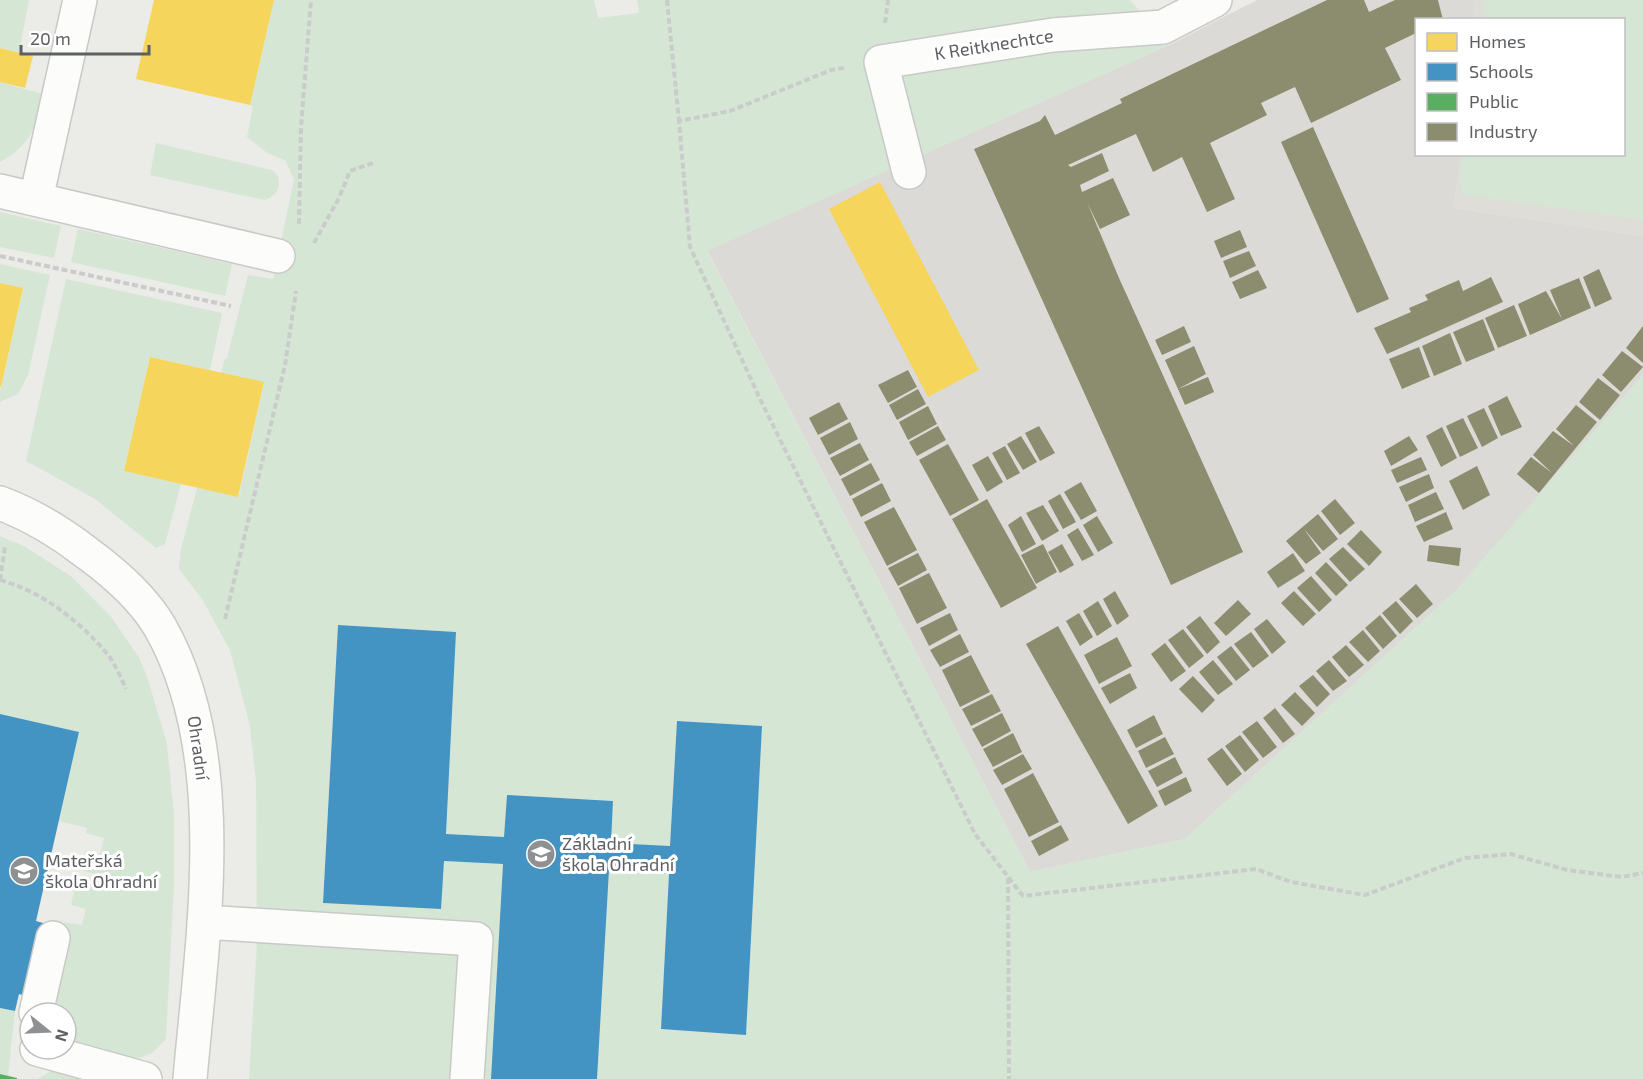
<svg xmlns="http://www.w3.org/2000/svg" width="1643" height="1079" font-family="'Exo 2',sans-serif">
	<rect width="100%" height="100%" fill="#ebebe7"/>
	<path fill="#dbdad7" d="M 1257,0 L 1475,0 L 1473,19 L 1416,20 L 1416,154 L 1460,155 L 1454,208 L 1643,236 L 1643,375 L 1463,584 L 1185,839 L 1030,872 L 707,250 L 1169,45 Z"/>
	<path fill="#deddd7" d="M 1475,0 L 1643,0 L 1643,236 L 1454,208 L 1460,155 L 1624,154 L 1624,20 L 1473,19 Z"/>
	<path fill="#d6e6d5" d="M 0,0 L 29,0 L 19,52 L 0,48 Z
		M 274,0 L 594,0 L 598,18 L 639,13 L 637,0 L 1130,0 L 1169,45 L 707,251 L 1030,872 L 1185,839 L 1456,590 L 1643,375 L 1643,1079 L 597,1079 L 609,870 L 669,874 L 661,1029 L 746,1034 L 762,726 L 677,721 L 670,846 L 611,843 L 613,801 L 507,795 L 504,837 L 446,834 L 456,632 L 338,625 L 323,903 L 440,909 L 444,861 L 503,864 L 491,1079 L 249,1079 L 257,942 L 256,781 L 250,726 L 230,650 L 202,599 L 179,569 L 181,549 L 197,488 L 239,496 L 264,383 L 221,373 L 225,359 L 227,358 L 248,275 L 273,279 L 294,180 L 286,161 L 266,152 L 247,137 L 253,106 L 250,105 Z
		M 1485,0 L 1643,0 L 1643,220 L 1460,194 L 1461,188 L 1459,185 L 1463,155 L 1624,154 L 1624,20 L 1482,19 Z
		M 0,82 L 46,95 C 34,127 32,145 0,162 Z
		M 156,143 L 272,170 L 278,176 C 281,188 276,197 264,200 L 150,175 Z
		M 0,212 L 61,226 L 54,258 L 0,247 Z
		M 78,229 L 232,264 L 225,296 L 71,262 Z
		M 0,264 L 50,275 L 28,375 L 18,394 L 0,402 L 0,391 L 23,289 L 0,283 Z
		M 66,279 L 222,313 L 210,370 L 150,357 L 124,471 L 181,484 L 165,544 L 156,548 L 95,499 L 26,461 Z
		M 0,536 L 24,546 L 72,577 L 112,618 L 138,656 L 147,676 L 167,744 L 174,815 L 174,885 L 166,1039 L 152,1053 L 139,1058 L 102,1055 L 87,1051 L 66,1034 L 66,1013 L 57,1013 L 51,987 L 64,922 L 82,925 L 86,909 L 71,905 L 75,887 L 90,890 L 95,874 L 80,870 L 85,851 L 100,854 L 104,838 L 86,833 L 87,828 L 59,821 L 79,732 L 0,714 Z
		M 0,1008 L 15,1011 L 8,1076 L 0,1074 Z
		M 59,1066 L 111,1079 L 38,1079 Z"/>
	<path fill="#f6d55c" d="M 154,0 L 274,0 L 250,105 L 136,79 Z
		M 0,48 L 33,56 L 25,88 L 0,82 Z
		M 880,182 L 979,370 L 928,397 L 829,209 Z
		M 0,283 L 23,288 L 1,387 L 0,387 Z
		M 150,357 L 264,382 L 238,497 L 124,471 Z"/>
	<path fill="#4393c3" d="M 338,625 L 456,632 L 446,834 L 504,837 L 507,795 L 613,801 L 611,843 L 670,846 L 677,721 L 762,726 L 746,1035 L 661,1029 L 669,874 L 609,870 L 597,1079 L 491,1079 L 503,864 L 444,861 L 441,909 L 323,903 Z
		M 0,714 L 79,732 L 36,921 L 43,923 L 26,996 L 19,994 L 15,1011 L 0,1008 Z"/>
	<path fill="#5aae61" d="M 0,1074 L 17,1078 L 17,1079 L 0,1079 Z"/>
	<path fill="#8c8c6e" d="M 1327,0 L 1364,0 L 1369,12 L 1395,0 L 1438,0 L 1443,20 L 1416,20 L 1416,33 L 1385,48 L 1401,80 L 1311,123 L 1295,87 L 1261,103 L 1267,115 L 1210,143 L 1235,199 L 1207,212 L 1182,157 L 1153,172 L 1136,134 L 1068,165 L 1071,167 L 1102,153 L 1109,171 L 1080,185 L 1082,192 L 1113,178 L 1130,215 L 1100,229 L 1087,202 L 1119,278 L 1243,552 L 1171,585 L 974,149 L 1040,121 L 1045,115 L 1055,135 L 1122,103 L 1120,99 Z
		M 1313,127 L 1389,299 L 1357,313 L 1281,142 Z
		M 1240,230 L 1247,247 L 1221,258 L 1214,241 Z
		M 1249,251 L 1256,266 L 1230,278 L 1223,261 Z
		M 1599,269 L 1612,299 L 1595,307 L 1583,277 Z
		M 1258,270 L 1267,288 L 1240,299 L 1232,282 Z
		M 1491,277 L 1503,302 L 1387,354 L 1374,328 L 1411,312 L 1409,308 L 1428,300 L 1425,295 L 1443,287 L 1459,280 L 1463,291 Z
		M 1579,278 L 1591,308 L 1530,335 L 1518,304 L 1546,291 L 1562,319 L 1550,290 Z
		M 1514,305 L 1527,336 L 1498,348 L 1485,318 Z
		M 1483,319 L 1495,350 L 1466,362 L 1453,332 Z
		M 1184,326 L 1191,342 L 1162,355 L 1155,340 Z
		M 1643,326 L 1643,363 L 1626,348 Z
		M 1450,333 L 1462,364 L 1434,376 L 1422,346 Z
		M 1194,346 L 1206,374 L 1178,389 L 1165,360 Z
		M 1419,347 L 1430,377 L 1402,389 L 1389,359 Z
		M 1622,351 L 1643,367 L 1621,392 L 1602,375 Z
		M 908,370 L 917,387 L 888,403 L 878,385 Z
		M 1208,377 L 1214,392 L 1185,405 L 1178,389 Z
		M 1598,378 L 1620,395 L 1600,420 L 1579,402 Z
		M 918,389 L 926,404 L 897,420 L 889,405 Z
		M 1507,396 L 1522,427 L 1501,436 L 1488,406 Z
		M 839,402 L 848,419 L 818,435 L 809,418 Z
		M 1576,405 L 1597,422 L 1539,493 L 1517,474 L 1531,457 L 1552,473 L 1533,455 L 1553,431 L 1574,446 L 1556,429 Z
		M 928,406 L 937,424 L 908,440 L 899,422 Z
		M 1484,408 L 1498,438 L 1482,447 L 1467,416 Z
		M 1463,418 L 1478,448 L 1460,457 L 1446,426 Z
		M 850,422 L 858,439 L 829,455 L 820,438 Z
		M 938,426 L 946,440 L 917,456 L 909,442 Z
		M 1039,426 L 1055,453 L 1040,461 L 1025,433 Z
		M 1442,427 L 1457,458 L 1441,467 L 1426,436 Z
		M 1021,436 L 1037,462 L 1023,470 L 1007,444 Z
		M 1409,436 L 1418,450 L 1391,466 L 1384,451 Z
		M 860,443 L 869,460 L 840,476 L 830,458 Z
		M 948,444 L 979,500 L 950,516 L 919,460 Z
		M 1005,446 L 1020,473 L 1007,480 L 992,453 Z
		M 988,456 L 1003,482 L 987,492 L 972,465 Z
		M 1421,457 L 1427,470 L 1397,483 L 1391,470 Z
		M 871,463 L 880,480 L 850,496 L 841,479 Z
		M 1477,466 L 1490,495 L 1463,510 L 1449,481 Z
		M 1429,474 L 1434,488 L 1406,502 L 1399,487 Z
		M 1081,482 L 1097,511 L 1081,520 L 1064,492 Z
		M 882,483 L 891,501 L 861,517 L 852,499 Z
		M 1436,492 L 1444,509 L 1415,522 L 1408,505 Z
		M 1060,494 L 1076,522 L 1063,529 L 1048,501 Z
		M 987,499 L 1037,588 L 1001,608 L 952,519 Z
		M 1335,499 L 1355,523 L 1340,535 L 1321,511 Z
		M 1043,505 L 1059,531 L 1042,541 L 1026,513 Z
		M 894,507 L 917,550 L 887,566 L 864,522 Z
		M 1446,512 L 1453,529 L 1424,542 L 1416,526 Z
		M 1318,514 L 1338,539 L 1323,551 L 1304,529 L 1321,553 L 1306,564 L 1286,541 Z
		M 1021,516 L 1036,544 L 1022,552 L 1008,525 Z
		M 1097,516 L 1113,543 L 1098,552 L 1083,525 Z
		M 1078,528 L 1094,555 L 1082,561 L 1067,535 Z
		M 1361,530 L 1382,552 L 1369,566 L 1347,544 Z
		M 1043,544 L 1057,572 L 1036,584 L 1021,555 Z
		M 1062,544 L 1074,565 L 1060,573 L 1048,552 Z
		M 1429,545 L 1461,548 L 1459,566 L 1427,561 Z
		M 1343,547 L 1365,569 L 1350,582 L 1329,559 Z
		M 918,553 L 927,570 L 898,586 L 888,568 Z
		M 1293,553 L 1305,571 L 1278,588 L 1267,572 Z
		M 1326,562 L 1348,585 L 1336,596 L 1315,573 Z
		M 929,573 L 947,608 L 917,624 L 899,588 Z
		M 1311,576 L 1332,600 L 1319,612 L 1297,588 Z
		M 1416,584 L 1433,604 L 1417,618 L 1399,599 Z
		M 1115,591 L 1129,616 L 1117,625 L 1103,599 Z
		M 1294,591 L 1316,614 L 1303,626 L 1281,603 Z
		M 1238,600 L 1251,614 L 1226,636 L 1214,623 Z
		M 1098,601 L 1112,626 L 1097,636 L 1083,611 Z
		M 1396,601 L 1413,621 L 1400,634 L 1382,613 Z
		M 950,613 L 958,630 L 929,646 L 920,628 Z
		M 1079,613 L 1093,637 L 1080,646 L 1066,621 Z
		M 1380,615 L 1397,636 L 1383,649 L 1365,628 Z
		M 1200,616 L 1220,642 L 1207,654 L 1186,627 Z
		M 1267,619 L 1286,642 L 1272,654 L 1254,629 Z
		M 1058,626 L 1158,806 L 1128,824 L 1026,644 Z
		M 1183,629 L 1204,656 L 1189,668 L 1168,640 Z
		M 1363,630 L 1380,651 L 1368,662 L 1349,642 Z
		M 1251,632 L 1269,656 L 1253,668 L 1234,644 Z
		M 960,634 L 969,652 L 940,667 L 930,650 Z
		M 1117,637 L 1132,666 L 1099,684 L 1084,655 Z
		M 1165,643 L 1186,671 L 1171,682 L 1151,654 Z
		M 1346,645 L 1364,665 L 1349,677 L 1332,657 Z
		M 1231,646 L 1250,670 L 1236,681 L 1217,657 Z
		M 971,655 L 990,692 L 960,707 L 942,670 Z
		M 1213,660 L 1233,684 L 1218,695 L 1199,672 Z
		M 1329,660 L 1347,681 L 1333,691 L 1316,671 Z
		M 1130,673 L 1137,688 L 1110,704 L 1101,688 Z
		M 1313,675 L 1330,694 L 1317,707 L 1299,686 Z
		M 1193,676 L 1215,700 L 1202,713 L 1179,689 Z
		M 1295,692 L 1315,713 L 1302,726 L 1281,705 Z
		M 992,694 L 1001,711 L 971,726 L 962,709 Z
		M 1275,708 L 1295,734 L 1283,743 L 1263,718 Z
		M 1002,713 L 1011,731 L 982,747 L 972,729 Z
		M 1154,715 L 1163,734 L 1136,748 L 1127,730 Z
		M 1257,721 L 1277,747 L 1263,758 L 1242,732 Z
		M 1013,733 L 1022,752 L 993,767 L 983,749 Z
		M 1240,735 L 1259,760 L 1245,772 L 1225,746 Z
		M 1165,737 L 1174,754 L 1146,768 L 1138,751 Z
		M 1222,748 L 1242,774 L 1227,786 L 1207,759 Z
		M 1023,754 L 1032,769 L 1002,785 L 993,770 Z
		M 1175,757 L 1183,773 L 1157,787 L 1148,771 Z
		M 1033,773 L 1059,822 L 1029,837 L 1004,789 Z
		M 1186,777 L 1192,791 L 1165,806 L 1158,791 Z
		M 1061,825 L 1069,840 L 1039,856 L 1031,841 Z"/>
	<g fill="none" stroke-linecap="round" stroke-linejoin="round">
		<g stroke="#c9c9c8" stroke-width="36">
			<path id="minor" d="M 909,172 L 881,62 L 1053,35 L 1163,27 L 1215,0
				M 0,191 L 278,256
				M 36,199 L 80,0
				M 0,503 C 32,515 60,532 87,553 C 113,572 143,598 160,627 C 233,755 202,938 190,1079
				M 204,922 L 476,939 L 467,1079
				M 36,1013 L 53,938
				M 37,1049 L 145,1079"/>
		</g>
		<path stroke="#c9ccca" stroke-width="4" stroke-dasharray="6 3" stroke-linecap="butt" d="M 667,0 L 679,121
			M 885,23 L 888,0
			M 844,68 L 831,70 L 730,111 L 679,121 L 690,247 L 761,401 L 975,834 L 1023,896 L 1256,869 L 1291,882 L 1365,895 L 1465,858 L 1511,854 L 1567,870 L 1622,877 L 1643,873
			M 299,224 L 301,127 L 311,0
			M 314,243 L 339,198 L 350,171 L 376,162
			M 0,256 L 231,306
			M 0,580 C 42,591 81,622 109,656 C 116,666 121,678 126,689
			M 0,580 L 5,547
			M 225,619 L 285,365 L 296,291
			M 1008,878 L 1009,1079"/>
		<use href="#minor" stroke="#fcfcfb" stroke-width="33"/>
	</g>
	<defs>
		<g id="school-disc" transform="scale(1.5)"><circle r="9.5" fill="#8f9091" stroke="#fff"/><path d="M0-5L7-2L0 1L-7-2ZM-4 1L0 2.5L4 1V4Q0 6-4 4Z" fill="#fff"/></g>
	</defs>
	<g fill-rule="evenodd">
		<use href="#school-disc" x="541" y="854"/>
		<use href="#school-disc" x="24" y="871"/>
	</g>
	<g text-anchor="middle" stroke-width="6" stroke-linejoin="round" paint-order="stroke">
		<g font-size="18" fill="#5d5f63" stroke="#fff">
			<text transform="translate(994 45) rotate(-9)" y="6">K Reitknechtce</text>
			<text transform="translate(198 748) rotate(82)" y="6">Ohradní</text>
		</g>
		<g font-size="18" fill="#5d5f63" stroke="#fff" text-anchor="start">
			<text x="562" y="850">Základní<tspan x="562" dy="21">škola Ohradní</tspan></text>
			<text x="45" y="867">Mateřská<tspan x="45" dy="21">škola Ohradní</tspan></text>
		</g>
	</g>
	<rect x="1415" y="18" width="210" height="138" fill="#ffffff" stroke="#bebfc1" stroke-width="1.5"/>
	<rect x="1427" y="33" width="30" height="18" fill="#f6d55c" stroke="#bebfc1" stroke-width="1.5"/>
	<text x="1469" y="48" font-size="18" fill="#5d5f63">Homes</text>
	<rect x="1427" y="63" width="30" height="18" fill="#4393c3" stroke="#bebfc1" stroke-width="1.5"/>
	<text x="1469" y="78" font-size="18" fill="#5d5f63">Schools</text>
	<rect x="1427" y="93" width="30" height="18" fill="#5aae61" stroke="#bebfc1" stroke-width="1.5"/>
	<text x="1469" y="108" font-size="18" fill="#5d5f63">Public</text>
	<rect x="1427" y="123" width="30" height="18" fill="#8c8c6e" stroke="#bebfc1" stroke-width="1.5"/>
	<text x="1469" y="138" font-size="18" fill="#5d5f63">Industry</text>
	<g transform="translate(48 1031) rotate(108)"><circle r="28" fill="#ffffff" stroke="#bebfc1" stroke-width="1.5"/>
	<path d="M0-4.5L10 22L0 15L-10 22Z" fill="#8f9091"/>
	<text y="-9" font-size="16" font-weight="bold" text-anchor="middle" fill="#5d5f63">N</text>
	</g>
	<path d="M21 45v9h128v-9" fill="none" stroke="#5d5f63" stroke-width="3"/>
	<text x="30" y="45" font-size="18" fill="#5d5f63" stroke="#ffffff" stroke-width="4.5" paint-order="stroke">20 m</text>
</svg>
